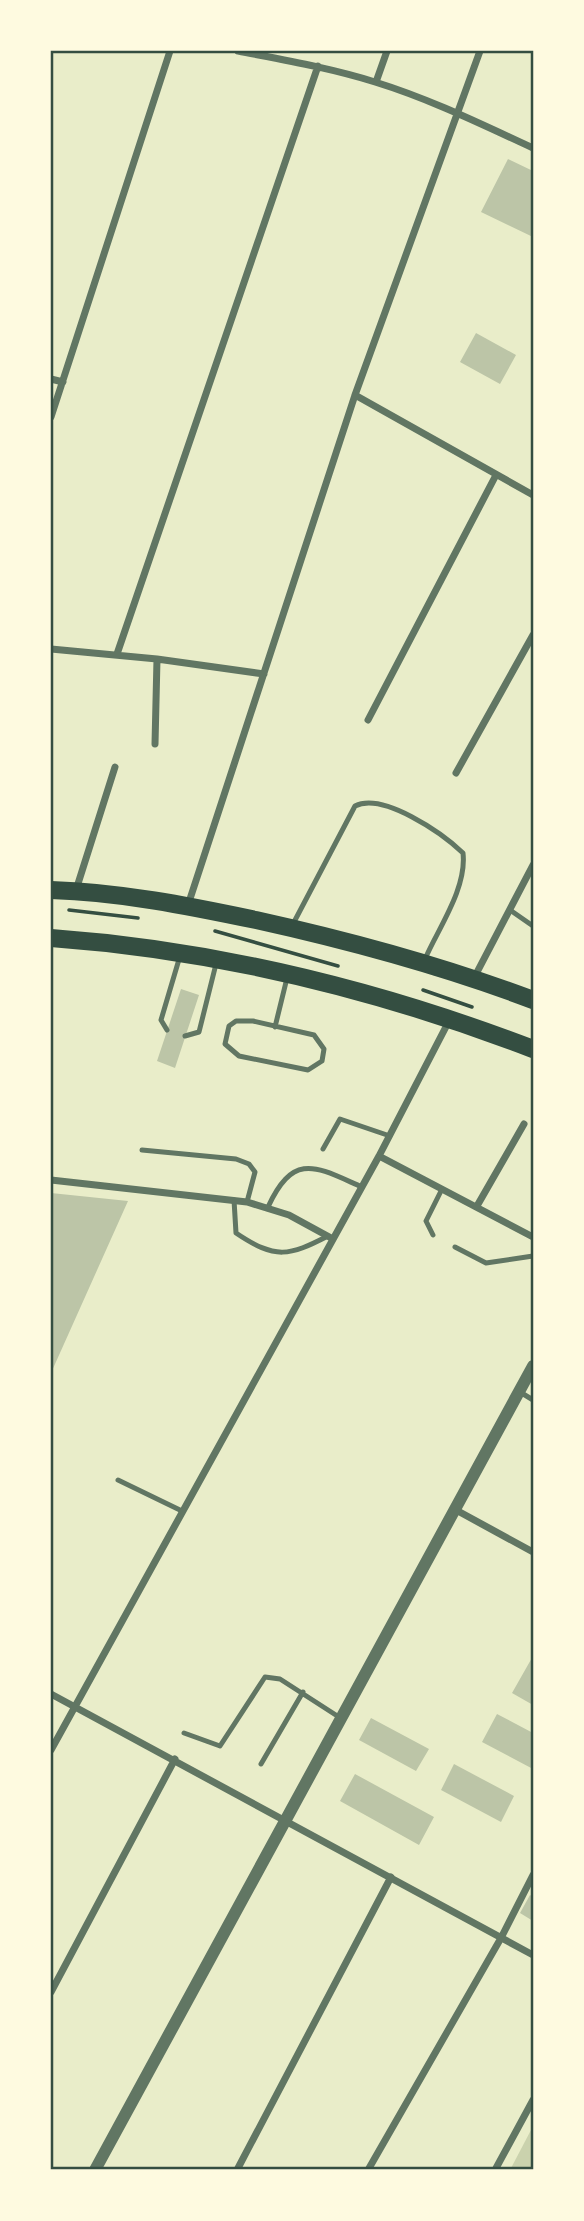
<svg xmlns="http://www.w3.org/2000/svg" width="584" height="2221" font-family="'Space Grotesk',sans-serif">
	<rect width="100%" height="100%" fill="#e9edc9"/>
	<path fill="#cad2ad" d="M 531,2130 L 533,2170 L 510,2170 Z"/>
	<path fill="#bcc5a7" d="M 508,159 L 533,171 L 533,237 L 481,212 Z
		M 476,333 L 516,355 L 500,384 L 460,362 Z
		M 181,989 L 199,995 L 175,1068 L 157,1061 Z
		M 51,1193 L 128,1201 L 51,1373 Z
		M 533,1656 L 533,1705 L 512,1693 Z
		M 497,1714 L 533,1733 L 533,1769 L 482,1742 Z
		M 371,1718 L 429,1749 L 416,1771 L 359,1740 Z
		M 454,1764 L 514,1796 L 501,1822 L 441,1790 Z
		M 355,1774 L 434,1817 L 419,1845 L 340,1801 Z
		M 530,1895 L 533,1897 L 533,1921 L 520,1913 Z"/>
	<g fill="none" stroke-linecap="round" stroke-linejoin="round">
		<path stroke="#344e41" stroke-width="3.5" d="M 69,910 L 138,918
			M 215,931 L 338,966
			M 423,990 L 472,1007"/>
		<path stroke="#617663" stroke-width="5" d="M 510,910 L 533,926
			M 293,924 L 355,806 C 383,792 442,833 463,853 C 467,888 439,927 425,959
			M 236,1021 L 253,1021 L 314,1035 L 324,1049 L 322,1061 L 308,1070 L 239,1056 L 225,1044 L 229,1026 Z
			M 275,1027 L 287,978
			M 167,1030 L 161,1020 L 180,956
			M 185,1036 L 199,1032 L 216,964
			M 323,1149 L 340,1119 L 390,1136
			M 142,1150 L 236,1159 L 249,1164 L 255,1172 L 247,1202
			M 234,1200 L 236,1233 C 276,1260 289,1256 328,1236
			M 268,1207 C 294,1151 316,1167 362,1187
			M 433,1235 L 426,1221 L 442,1189
			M 455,1247 L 486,1263 L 533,1256
			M 520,1392 L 533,1400
			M 118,1480 L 182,1511
			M 184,1733 L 220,1746 L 265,1677 L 280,1679 L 342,1719
			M 261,1764 L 303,1692"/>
		<path stroke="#617663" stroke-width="7" d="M 238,51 C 284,60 330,68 375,82 C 430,99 481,124 533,148
			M 376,82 L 387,51
			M 51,379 L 63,382
			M 355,395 L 533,495
			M 51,417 L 170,51
			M 51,649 L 157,659 L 264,674
			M 117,654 L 318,66
			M 368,720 L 496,475
			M 155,744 L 157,659
			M 456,773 L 533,635
			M 76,890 L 115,767
			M 188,905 L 355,395 L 480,51
			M 474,978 L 533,865
			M 379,1156 L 533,1237
			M 51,1180 L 247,1202 L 289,1215 L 333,1239
			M 477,1206 L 524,1124
			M 456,1510 L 533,1552
			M 51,1694 L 533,1955
			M 51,1750 L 379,1156 L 450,1019
			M 51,1992 L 175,1759
			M 237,2170 L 391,1877
			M 368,2170 L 501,1938 L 533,1875
			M 495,2170 L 533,2100"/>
		<path stroke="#617663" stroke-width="12" d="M 95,2170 L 533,1366"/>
		<path stroke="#344e41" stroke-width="18" d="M 51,890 C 120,892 189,906 256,920 C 351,941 443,966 533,1000
			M 51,938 C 216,950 379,990 533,1049"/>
	</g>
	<rect width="584" height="2221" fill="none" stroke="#fefae0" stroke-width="105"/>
	<rect x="52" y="52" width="480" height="2116" fill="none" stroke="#344e41" stroke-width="2.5"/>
</svg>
